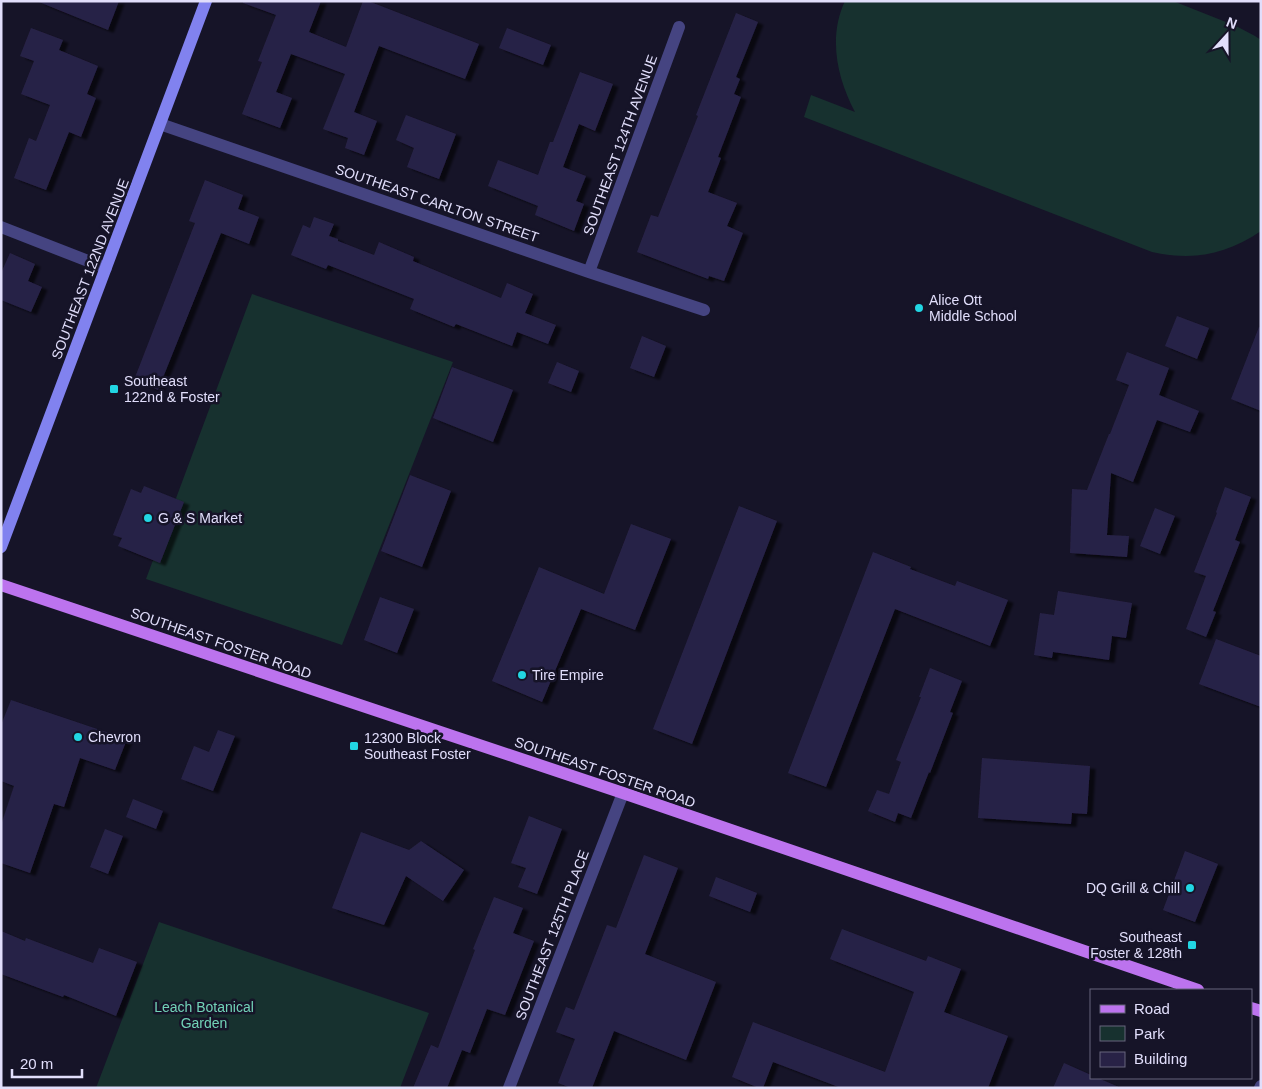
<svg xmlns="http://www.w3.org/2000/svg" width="1262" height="1089" font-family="Arial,sans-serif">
	<defs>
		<filter id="shadow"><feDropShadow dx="5.5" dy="3" stdDeviation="1" flood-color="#0009"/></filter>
	</defs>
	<rect width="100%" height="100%" fill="#161428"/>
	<path fill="#17312f" d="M 845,1 L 1173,1 L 1236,26 L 1255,36 L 1261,40 L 1261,231 C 1226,255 1192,261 1152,252 L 804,117 L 811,95 L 855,112 C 837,78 828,37 845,1 Z
		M 252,294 L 453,362 L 342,645 L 146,579 Z
		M 159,922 L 429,1013 L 400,1088 L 96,1088 Z"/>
	<path fill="#282246" filter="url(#shadow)" d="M 39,1 L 119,1 L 108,30 L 39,2 Z
		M 243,1 L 321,1 L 309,32 L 346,47 L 363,1 L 368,1 L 479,44 L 465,79 L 379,46 L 354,112 L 377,121 L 364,155 L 345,148 L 348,138 L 323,129 L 345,74 L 291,54 L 276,92 L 292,98 L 280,128 L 242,114 L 262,62 L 258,61 L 276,15 L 243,3 Z
		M 736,13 L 758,22 L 736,77 L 740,79 L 734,94 L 741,97 L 718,157 L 721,158 L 708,192 L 737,203 L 727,226 L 743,233 L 724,281 L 709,276 L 708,279 L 637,252 L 651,215 L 658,217 L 698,116 L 696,115 Z
		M 31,28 L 63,40 L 59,50 L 98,66 L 87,94 L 96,98 L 81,137 L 69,132 L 46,190 L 14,178 L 29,138 L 36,141 L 50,105 L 21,94 L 34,61 L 20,56 Z
		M 507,28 L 551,45 L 543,65 L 499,48 Z
		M 580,72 L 613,84 L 595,131 L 579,124 L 563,167 L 586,176 L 576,201 L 584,204 L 574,231 L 535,215 L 538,206 L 488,186 L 498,160 L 538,175 L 550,142 L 553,142 Z
		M 406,115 L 456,134 L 439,179 L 407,167 L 414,148 L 396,140 Z
		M 205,180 L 243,195 L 238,209 L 259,217 L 249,244 L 221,233 L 158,390 L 134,380 L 195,223 L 189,221 Z
		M 314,217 L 334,224 L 329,236 L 338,239 L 338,241 L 374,255 L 379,242 L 414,257 L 413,261 L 501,298 L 507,283 L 533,294 L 525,313 L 556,325 L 548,344 L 517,332 L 512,346 L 456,324 L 454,327 L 410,309 L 414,299 L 328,265 L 326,269 L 291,255 L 303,225 L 310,228 Z
		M 10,253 L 35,264 L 28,281 L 42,287 L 31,312 L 1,300 L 1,273 Z
		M 1177,316 L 1209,328 L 1197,359 L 1165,346 Z
		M 1259,327 L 1261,328 L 1261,411 L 1231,399 Z
		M 642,336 L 666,346 L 654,377 L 630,368 Z
		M 1127,352 L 1169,368 L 1159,395 L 1199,411 L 1190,432 L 1157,420 L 1133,482 L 1111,473 L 1107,535 L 1129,536 L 1127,557 L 1070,553 L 1072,489 L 1087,490 L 1109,434 L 1110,434 L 1129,385 L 1116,380 Z
		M 557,362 L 579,371 L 571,392 L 548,383 Z
		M 452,367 L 513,390 L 493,442 L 433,418 Z
		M 410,475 L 451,491 L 422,567 L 381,551 Z
		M 144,486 L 184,502 L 160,563 L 118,546 L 122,538 L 113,535 L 131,489 L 141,493 Z
		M 1225,487 L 1251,497 L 1235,540 L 1240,542 L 1213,611 L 1216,612 L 1206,637 L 1186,629 L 1206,576 L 1194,572 L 1217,513 L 1216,512 Z
		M 739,506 L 777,521 L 692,744 L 653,729 Z
		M 1155,508 L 1175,516 L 1160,554 L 1140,546 Z
		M 631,524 L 671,539 L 635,630 L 581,609 L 542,702 L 492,681 L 539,567 L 604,594 Z
		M 873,552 L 911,567 L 910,569 L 955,586 L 957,581 L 1008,600 L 990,646 L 895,609 L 826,787 L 788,773 Z
		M 1058,591 L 1132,603 L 1126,638 L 1112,636 L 1109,660 L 1053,652 L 1052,658 L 1034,655 L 1040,613 L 1054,615 Z
		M 380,597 L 414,609 L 397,653 L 364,640 Z
		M 1216,639 L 1261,656 L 1261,707 L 1199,684 Z
		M 930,668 L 962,681 L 950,712 L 953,713 L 930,773 L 929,772 L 911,818 L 898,813 L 895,822 L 868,811 L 877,790 L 889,794 L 901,762 L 896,760 L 921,697 L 919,697 Z
		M 11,700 L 127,739 L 115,770 L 80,758 L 64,807 L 54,804 L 30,873 L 1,863 L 1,825 L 14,786 L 1,781 L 1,725 Z
		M 218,730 L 235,736 L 213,791 L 181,779 L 194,746 L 209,752 Z
		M 982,758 L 1090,766 L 1087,814 L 1072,813 L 1071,824 L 978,818 Z
		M 133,799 L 163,811 L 156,829 L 126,817 Z
		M 529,816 L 562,829 L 537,894 L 518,887 L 526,868 L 511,863 Z
		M 105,829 L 123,836 L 108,874 L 90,867 Z
		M 361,832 L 409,850 L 421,841 L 464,870 L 443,901 L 406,876 L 384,925 L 332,908 Z
		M 1185,851 L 1218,864 L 1195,922 L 1163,910 Z
		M 644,855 L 678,868 L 645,954 L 716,982 L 686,1060 L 614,1031 L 592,1088 L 571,1088 L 558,1083 L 575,1039 L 556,1032 L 566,1007 L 574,1010 L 607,925 L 616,928 Z
		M 716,877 L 757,893 L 750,912 L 709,896 Z
		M 494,897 L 523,908 L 513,933 L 534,941 L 505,1015 L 487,1009 L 470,1053 L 462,1050 L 447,1088 L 413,1088 L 431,1045 L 438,1048 L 475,950 L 473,949 Z
		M 842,929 L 926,961 L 928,956 L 961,969 L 944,1012 L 1008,1036 L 988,1088 L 841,1088 L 773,1062 L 763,1088 L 759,1088 L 732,1077 L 753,1022 L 885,1072 L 914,992 L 830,959 Z
		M 1,931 L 25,941 L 26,938 L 93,963 L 99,948 L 137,962 L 116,1016 L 64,995 L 63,997 L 1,974 Z
		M 1064,1063 L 1091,1075 L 1091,1078 L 1098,1078 L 1121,1088 L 1053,1088 Z"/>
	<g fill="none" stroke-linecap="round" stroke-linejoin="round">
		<path stroke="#454481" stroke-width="12" d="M 160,124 L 589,272 L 704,310
			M 1,227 L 106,268
			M 589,272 L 679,27
			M 509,1088 L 623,793
			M 1260,1088 L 1261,1086"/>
		<path stroke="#8182ef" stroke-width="12" d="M 1,547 L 206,1"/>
		<path stroke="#bc73ee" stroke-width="12" d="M 1,585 L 623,793 L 1198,990
			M 1251,1008 L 1261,1011"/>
	</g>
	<g fill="#22d6e3" stroke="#161428" stroke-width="2">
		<circle cx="919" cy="308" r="5"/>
		<rect x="109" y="384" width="10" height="10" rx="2.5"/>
		<circle cx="148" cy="518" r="5"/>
		<circle cx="522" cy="675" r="5"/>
		<circle cx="78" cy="737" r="5"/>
		<rect x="349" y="741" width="10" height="10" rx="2.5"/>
		<circle cx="1190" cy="888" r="5"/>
		<rect x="1187" y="940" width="10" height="10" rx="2.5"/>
	</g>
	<g text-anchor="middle" stroke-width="5" stroke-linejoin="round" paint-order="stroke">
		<g font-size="14" fill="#e1defb" stroke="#161428">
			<text transform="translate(620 145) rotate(-70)" y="5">SOUTHEAST 124TH AVENUE</text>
			<text transform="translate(437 203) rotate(19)" y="5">SOUTHEAST CARLTON STREET</text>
			<text transform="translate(90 269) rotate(-69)" y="5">SOUTHEAST 122ND AVENUE</text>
			<text transform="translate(221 643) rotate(19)" y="5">SOUTHEAST FOSTER ROAD</text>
			<text transform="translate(605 772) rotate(19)" y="5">SOUTHEAST FOSTER ROAD</text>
			<text transform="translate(552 935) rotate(-69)" y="5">SOUTHEAST 125TH PLACE</text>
		</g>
		<g font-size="14" fill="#e1defb" stroke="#161428" text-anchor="start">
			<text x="929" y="305">Alice Ott<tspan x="929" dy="16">Middle School</tspan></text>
			<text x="124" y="386">Southeast<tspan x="124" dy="16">122nd &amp; Foster</tspan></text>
			<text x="158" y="523">G &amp; S Market</text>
			<text x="532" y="680">Tire Empire</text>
			<text x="88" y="742">Chevron</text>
			<text x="364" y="743">12300 Block<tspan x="364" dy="16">Southeast Foster</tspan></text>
			<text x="1180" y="893" text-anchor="end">DQ Grill &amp; Chill</text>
			<text x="1182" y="942" text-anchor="end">Southeast<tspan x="1182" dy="16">Foster &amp; 128th</tspan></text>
		</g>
		<g font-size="14" fill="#72d3b8" stroke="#161428">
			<text x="204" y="1012">Leach Botanical<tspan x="204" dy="16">Garden</tspan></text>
		</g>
	</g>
	<rect width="1262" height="1089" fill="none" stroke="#e1defb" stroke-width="5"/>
	<rect x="1090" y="989" width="162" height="90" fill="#161428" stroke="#67657c"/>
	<rect x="1100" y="1005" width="25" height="8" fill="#bc73ee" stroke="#67657c"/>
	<text x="1134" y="1014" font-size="15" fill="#e1defb">Road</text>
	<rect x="1100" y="1026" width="25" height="15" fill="#17312f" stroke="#67657c"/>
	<text x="1134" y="1039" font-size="15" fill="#e1defb">Park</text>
	<rect x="1100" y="1052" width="25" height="15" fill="#282246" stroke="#67657c"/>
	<text x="1134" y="1064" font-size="15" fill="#e1defb">Building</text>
	<g transform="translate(1227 35) rotate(21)" stroke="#161428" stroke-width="4" paint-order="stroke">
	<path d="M0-4L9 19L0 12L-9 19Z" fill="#e1defb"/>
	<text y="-8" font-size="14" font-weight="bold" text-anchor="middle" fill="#e1defb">N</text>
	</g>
	<path d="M12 1069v8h70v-8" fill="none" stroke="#e1defb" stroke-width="2.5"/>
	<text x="20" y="1069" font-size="15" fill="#e1defb" stroke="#161428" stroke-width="4" paint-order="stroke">20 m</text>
</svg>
